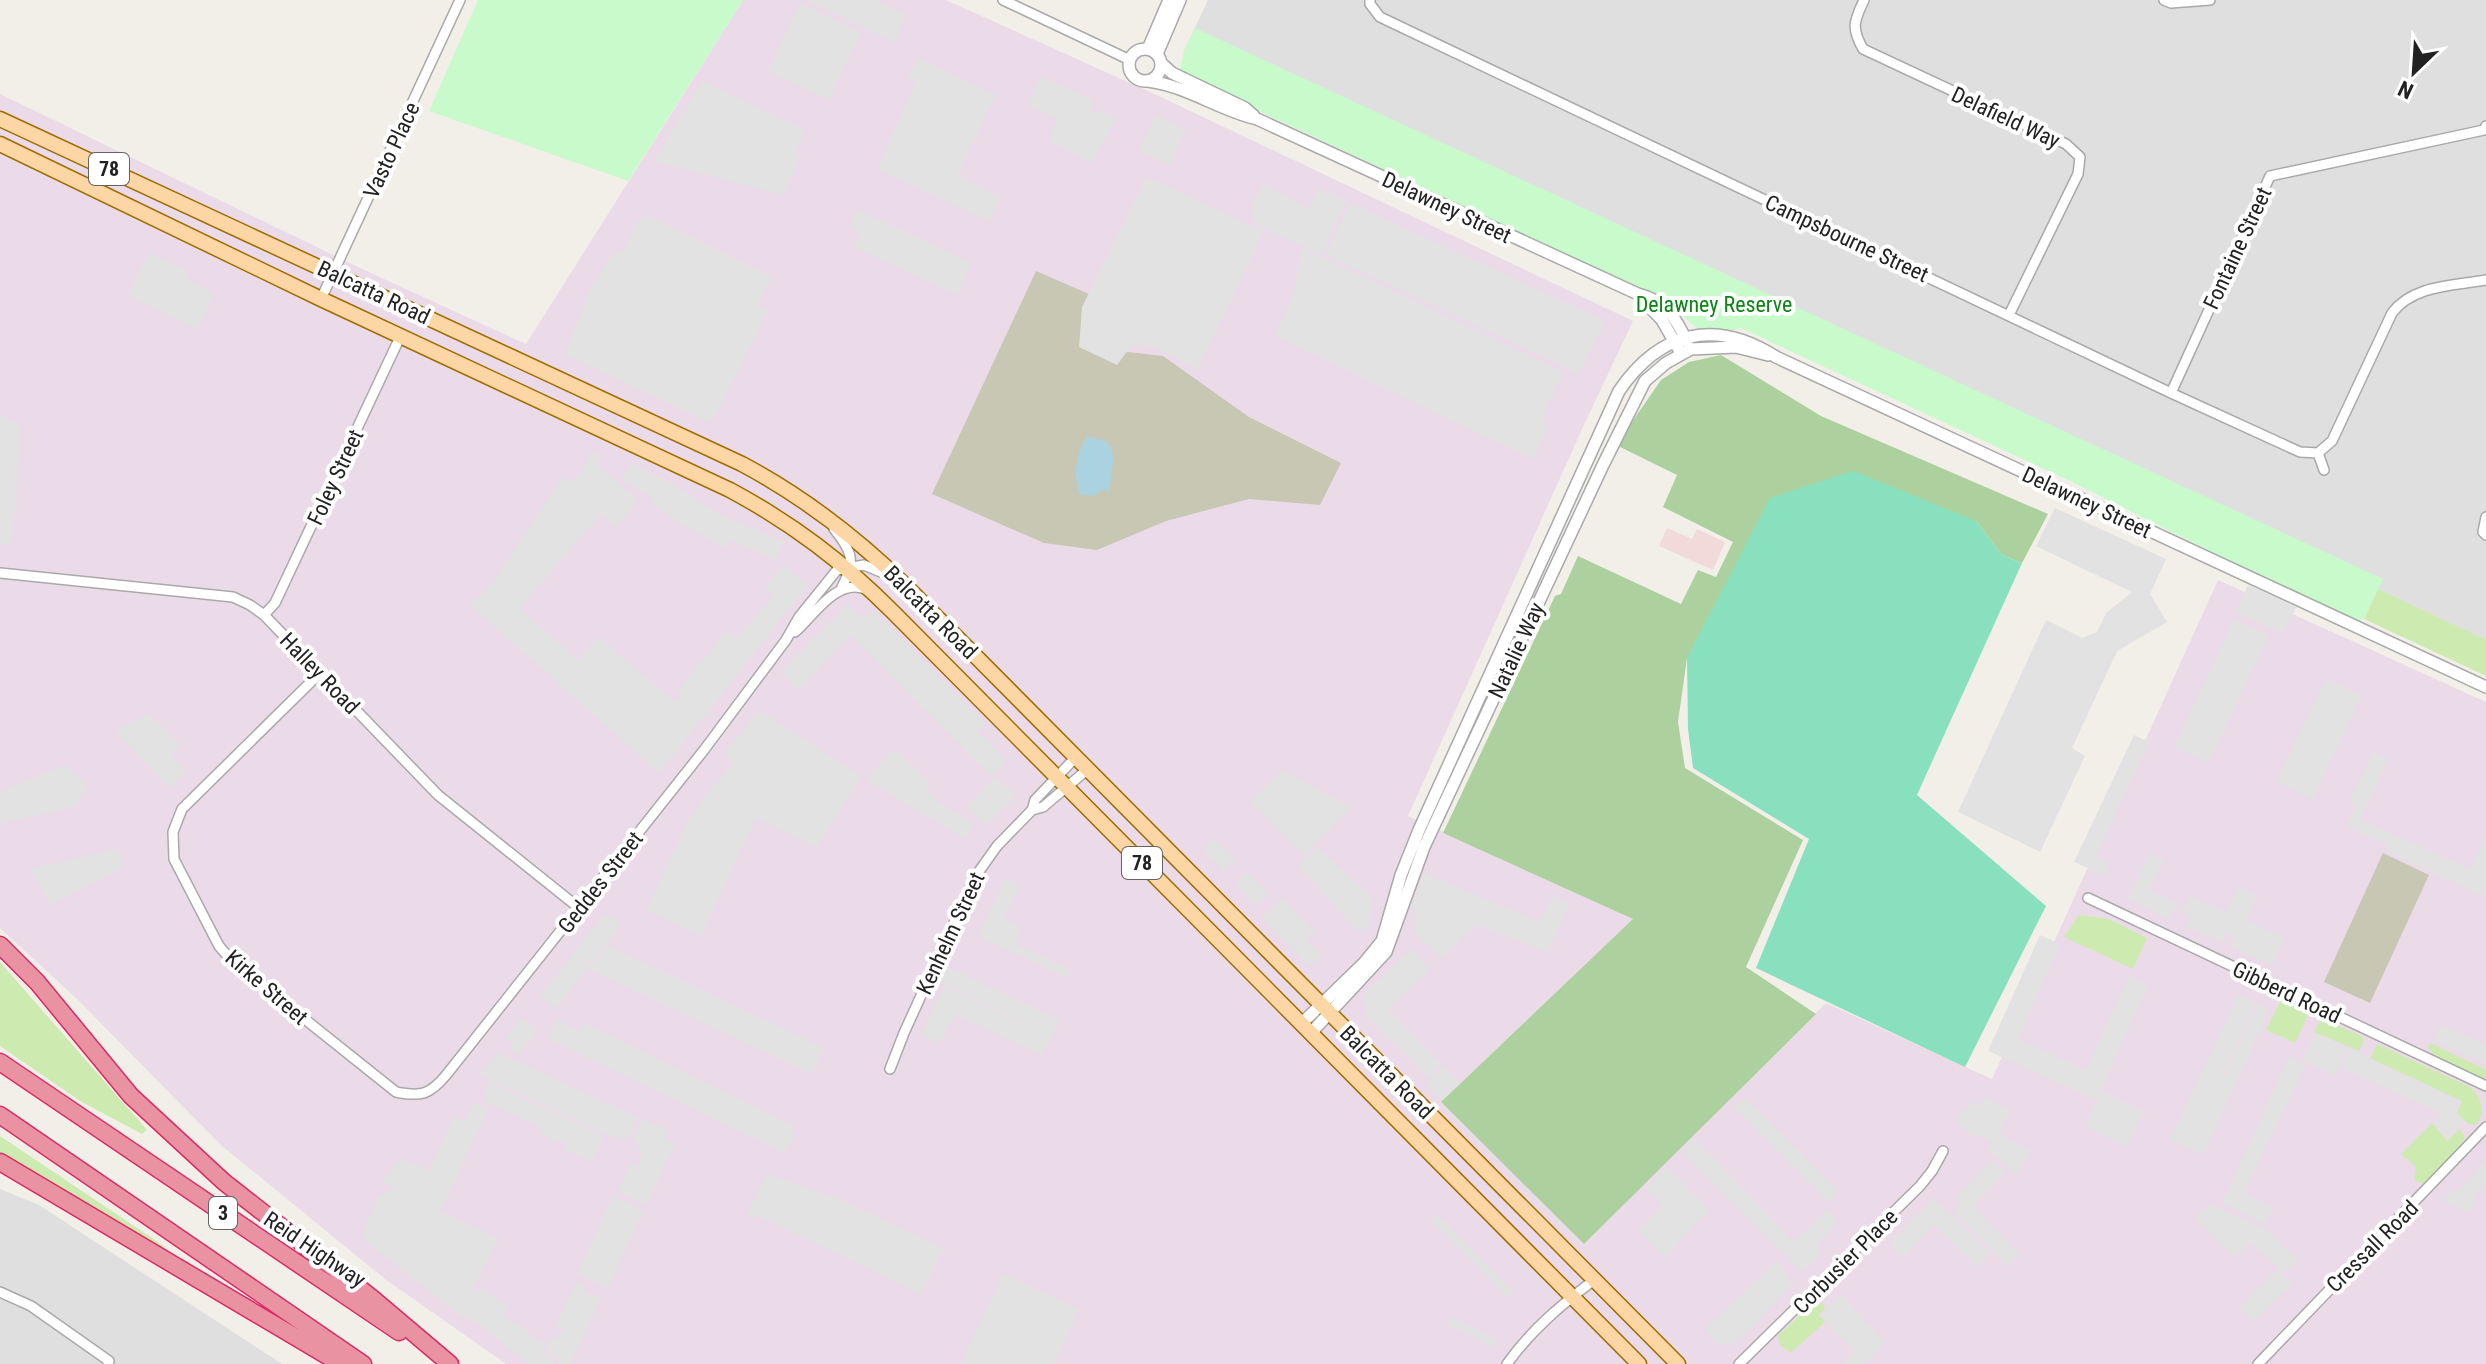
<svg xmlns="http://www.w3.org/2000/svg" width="2486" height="1364" font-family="'Roboto Condensed',sans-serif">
	<rect width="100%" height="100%" fill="#f2efe9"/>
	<path fill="#e0dfdf" d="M 1208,0 L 2486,0 L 2486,654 L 1184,51 Z
		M 0,1189 L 39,1205 L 282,1364 L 0,1364 Z"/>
	<path fill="#f2dad9" d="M 1667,528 L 1692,539 L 1697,529 L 1725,542 L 1713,570 L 1659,546 Z"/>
	<path fill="#ebdbe8" d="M 743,0 L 946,0 L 1161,97 L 1633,321 L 1583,427 L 1408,816 L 1634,919 L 1441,1102 L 1584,1244 L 1826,1003 L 1992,1079 L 2218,580 L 2486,702 L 2486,1364 L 506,1364 L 385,1279 L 222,1146 L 77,999 L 0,928 L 0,94 L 358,267 L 526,344 Z"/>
	<path fill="#c7c7b4" d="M 1036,271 L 1098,298 L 1111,350 L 1163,356 L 1249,417 L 1341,463 L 1320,505 L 1249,499 L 1166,521 L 1097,550 L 1044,543 L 932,494 Z
		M 2383,853 L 2429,875 L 2370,1003 L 2324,982 Z"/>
	<path fill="#cdebb0" d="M 2378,589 L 2486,640 L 2486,676 L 2364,619 Z
		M 2079,915 L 2109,919 L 2147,938 L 2133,969 L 2064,937 Z
		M 0,962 L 147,1130 L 142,1134 L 80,1101 L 0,1046 Z
		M 2285,1001 L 2309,1013 L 2295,1043 L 2266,1030 L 2280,1002 Z
		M 2321,1018 L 2363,1037 L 2364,1041 L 2359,1051 L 2314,1032 Z
		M 2430,1043 L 2486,1070 L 2486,1081 L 2434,1056 L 2428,1047 Z
		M 2377,1044 L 2470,1087 C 2482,1098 2486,1111 2476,1125 L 2469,1124 L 2457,1114 L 2462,1101 L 2370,1058 Z
		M 2432,1123 L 2447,1141 L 2460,1129 L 2465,1137 L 2460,1146 L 2423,1184 L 2414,1180 L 2416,1167 L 2401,1154 Z
		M 0,1136 L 164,1246 L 162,1252 L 0,1152 Z
		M 1814,1301 L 1823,1304 L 1825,1308 L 1819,1315 L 1825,1322 L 1791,1353 L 1780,1345 L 1778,1336 Z"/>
	<path fill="#add19e" d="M 1721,355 L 1821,416 L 2048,514 L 2022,563 L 2002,555 L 1976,521 L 1687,658 L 1678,722 L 1685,768 L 1803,840 L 1746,967 L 1816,1014 L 1584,1244 L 1441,1102 L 1633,919 L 1443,833 L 1555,596 L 1561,594 L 1578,556 L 1681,604 L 1698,570 L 1716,577 L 1733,542 L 1663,507 L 1677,475 L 1616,445 L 1661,380 L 1689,362 Z"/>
	<path fill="#c8facc" d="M 478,0 L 743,0 L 628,181 L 429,111 Z
		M 1195,28 L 2383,579 L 2364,619 L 2362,618 L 2358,625 L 2072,482 L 1741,328 C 1707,339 1694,330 1673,304 L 1179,74 L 1184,51 Z"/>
	<path fill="#88e0be" d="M 1853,471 L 1976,521 L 2002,555 L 2022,563 L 1917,795 L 2046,906 L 1965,1067 L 1756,968 L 1809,839 L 1693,768 L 1688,729 L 1687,658 L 1770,498 Z"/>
	<path fill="#e2e2e2" d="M 806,0 L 875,0 L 905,14 L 896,43 Z
		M 800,3 L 861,32 L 829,100 L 768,71 Z
		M 918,58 L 996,95 L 957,175 L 1001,197 L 989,221 L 877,169 L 916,82 L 908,79 Z
		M 1041,77 L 1094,100 L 1090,109 L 1095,113 L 1103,111 L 1117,118 L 1091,163 L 1049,141 L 1057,118 L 1028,105 Z
		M 703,81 L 805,130 L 795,154 L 800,157 L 784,195 L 654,161 Z
		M 1156,115 L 1186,129 L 1170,165 L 1139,151 Z
		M 1147,177 L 1264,231 L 1197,370 L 1155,347 L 1132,345 L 1117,365 L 1079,347 L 1082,307 Z
		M 1264,183 L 1309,209 L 1319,188 L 1347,201 L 1322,255 L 1259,226 L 1253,220 L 1251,207 Z
		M 1350,203 L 1606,321 L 1579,374 L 1326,255 Z
		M 857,210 L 972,263 L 957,295 L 854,247 L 860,234 L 849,228 Z
		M 646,215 L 772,277 L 757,305 L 768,311 L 714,418 L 706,421 L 565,354 L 589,292 L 611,256 L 624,251 L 636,223 Z
		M 1301,247 L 1564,372 L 1547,407 L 1543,420 L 1546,431 L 1533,459 L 1275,336 L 1294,294 Z
		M 149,253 L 190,272 L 187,280 L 214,293 L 197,329 L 128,295 Z
		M 0,415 L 21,426 L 12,545 L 0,544 Z
		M 590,452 L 600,455 L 597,465 L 638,500 L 616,527 L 601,515 L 519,608 L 578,660 L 599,637 L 675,702 L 681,696 L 677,692 L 727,630 L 737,638 L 774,596 L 765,587 L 784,565 L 808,585 L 659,773 L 470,605 L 493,583 L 563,477 L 573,482 L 585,468 Z
		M 631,463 L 671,483 L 721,515 L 784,541 L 775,560 L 731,540 L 726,548 L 678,522 L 651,503 L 653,498 L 622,480 Z
		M 2055,508 L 2166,559 L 2150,594 L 2167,622 L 2117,651 L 2072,748 L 2085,756 L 2040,852 L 1958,812 L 2046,620 L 2082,638 L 2097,632 L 2106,613 L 2132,592 L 2036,546 Z
		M 2248,585 L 2296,607 L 2283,634 L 2236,612 Z
		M 849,604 L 863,619 L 873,610 L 985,723 L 978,731 L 1007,761 L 992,777 L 851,635 L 799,690 L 781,672 Z
		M 2234,619 L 2269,635 L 2208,763 L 2174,747 Z
		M 2326,679 L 2362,696 L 2313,799 L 2276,782 Z
		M 759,710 L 861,776 L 817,847 L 756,818 L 701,936 L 646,910 L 691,815 L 733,762 L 724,754 Z
		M 149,714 L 180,745 L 171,755 L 186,771 L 170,788 L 115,731 Z
		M 2134,735 L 2149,742 L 2096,856 L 2109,863 L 2103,875 L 2074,862 Z
		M 895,749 L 930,783 L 925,788 L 941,804 L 974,824 L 965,839 L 868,781 L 875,769 Z
		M 2373,752 L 2388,759 L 2361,820 L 2470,869 L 2486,836 L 2486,890 L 2483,896 L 2387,852 L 2385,842 L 2375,840 L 2347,826 L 2355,806 L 2349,802 Z
		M 65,765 L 87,785 L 76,807 L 0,823 L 0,792 Z
		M 1283,770 L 1351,808 L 1304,856 L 1250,802 Z
		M 996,777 L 1016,796 L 985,826 L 966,807 Z
		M 1214,838 L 1235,861 L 1223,872 L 1202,849 Z
		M 1318,847 L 1371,897 L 1370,927 L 1358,931 L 1298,866 Z
		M 117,849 L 124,867 L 51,905 L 30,869 Z
		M 2150,853 L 2164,860 L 2149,890 L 2177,904 L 2169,919 L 2127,899 Z
		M 1247,872 L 1268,894 L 1256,906 L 1235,883 Z
		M 1424,873 L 1539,922 L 1553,896 L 1570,903 L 1548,952 L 1476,925 L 1441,959 L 1413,931 L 1416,919 L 1411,907 Z
		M 1005,878 L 1020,885 L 1004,919 L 1022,927 L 1015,944 L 1072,970 L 1068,978 L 978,936 Z
		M 2239,887 L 2257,895 L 2246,920 L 2285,939 L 2272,965 L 2231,947 L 2235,937 L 2226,932 L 2221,942 L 2186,926 L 2191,916 L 2182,912 L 2190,896 L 2226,912 Z
		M 1283,898 L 1315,931 L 1307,939 L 1322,955 L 1309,966 L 1262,918 Z
		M 605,914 L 621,924 L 556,1008 L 540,996 Z
		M 2040,935 L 2060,944 L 2018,1039 L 2086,1070 L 2129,976 L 2148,985 L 2096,1100 L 1988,1051 Z
		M 607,945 L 824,1048 L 812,1074 L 588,969 Z
		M 1411,949 L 1429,970 L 1388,1010 L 1441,1064 L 1428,1077 L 1364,1014 L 1367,1004 L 1360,998 Z
		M 944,965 L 1059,1020 L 1042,1055 L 956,1015 L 939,1044 L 921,1035 L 944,987 L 1041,1032 L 936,981 Z
		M 2238,995 L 2256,1003 L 2199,1128 L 2258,1004 L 2270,1009 L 2203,1155 L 2170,1140 Z
		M 522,1018 L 537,1031 L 519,1054 L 510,1048 L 513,1044 L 506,1038 Z
		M 557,1020 L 580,1031 L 584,1023 L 790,1124 L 796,1137 L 784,1153 L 549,1039 Z
		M 2441,1025 L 2486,1045 L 2486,1064 L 2434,1040 Z
		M 2314,1033 L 2348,1049 L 2336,1076 L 2302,1060 Z
		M 2350,1049 L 2462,1102 L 2456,1113 L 2465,1121 L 2447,1140 L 2433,1123 L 2442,1115 L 2439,1112 L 2342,1068 Z
		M 499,1053 L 639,1118 L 630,1137 L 615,1138 L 483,1077 L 479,1073 Z
		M 2289,1057 L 2306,1065 L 2244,1193 L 2274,1208 L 2265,1224 L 2222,1203 Z
		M 1443,1066 L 1460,1082 L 1442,1100 L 1426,1084 Z
		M 489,1082 L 604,1136 L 591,1162 L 566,1150 L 564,1141 L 551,1141 L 536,1125 L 486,1102 L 485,1090 Z
		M 2102,1091 L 2144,1112 L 2127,1147 L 2085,1126 Z
		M 1745,1097 L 1839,1192 L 1828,1202 L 1734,1107 Z
		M 1984,1097 L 2010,1109 L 1999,1135 L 2030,1150 L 2016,1175 L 1987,1149 L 1991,1142 L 1981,1136 L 1972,1136 L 1955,1122 L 1972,1102 L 1979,1107 Z
		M 474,1102 L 488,1109 L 441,1210 L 413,1198 L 498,1238 L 473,1291 L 476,1293 L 481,1287 L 508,1308 L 504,1316 L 526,1330 L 532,1338 L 543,1342 L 544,1351 L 556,1364 L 528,1364 L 479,1324 L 461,1316 L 363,1239 L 367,1222 L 377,1199 L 392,1187 L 381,1182 L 401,1158 L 429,1171 L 454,1116 L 465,1121 Z
		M 643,1119 L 667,1131 L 664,1139 L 675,1145 L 646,1205 L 618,1192 L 631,1164 L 639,1167 L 641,1154 L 634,1137 Z
		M 1694,1138 L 1794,1242 L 1828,1210 L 1839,1222 L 1818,1242 L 1819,1258 L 1801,1272 L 1681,1152 Z
		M 1992,1160 L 2006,1172 L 1973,1206 L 2020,1255 L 2008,1267 L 1954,1212 L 1959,1207 L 1956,1197 Z
		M 2486,1161 L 2486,1184 L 2478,1192 L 2469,1212 L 2443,1201 L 2450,1192 L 2458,1191 Z
		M 1667,1167 L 1709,1210 L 1665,1257 L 1638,1230 L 1663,1206 L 1645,1188 Z
		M 766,1174 L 836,1198 L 944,1248 L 921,1294 L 759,1216 L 754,1218 L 747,1215 Z
		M 613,1196 L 643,1210 L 608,1288 L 577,1274 Z
		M 1934,1198 L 1991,1253 L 1977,1267 L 1935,1225 L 1903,1258 L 1889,1244 Z
		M 2211,1205 L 2266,1229 L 2298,1260 L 2284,1273 L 2278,1269 L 2292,1284 L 2254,1322 L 2239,1307 L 2278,1268 L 2250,1243 L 2234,1258 L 2194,1218 Z
		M 1437,1214 L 1514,1292 L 1508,1298 L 1431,1221 Z
		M 1778,1260 L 1792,1285 L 1746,1333 L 1729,1346 L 1716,1343 L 1705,1329 Z
		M 1003,1274 L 1079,1309 L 1054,1364 L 961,1364 Z
		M 576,1282 L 586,1287 L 585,1291 L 601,1298 L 570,1364 L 559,1364 L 549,1353 L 545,1342 L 555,1340 L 564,1330 L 556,1325 Z
		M 1840,1293 L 1886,1343 L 1865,1364 L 1842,1364 L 1854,1351 L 1820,1316 Z
		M 1451,1317 L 1498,1340 L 1494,1347 L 1447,1325 Z"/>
	<path fill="#aad3df" d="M 1087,436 L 1108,442 L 1114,456 L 1109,492 L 1104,489 L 1093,496 L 1079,494 C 1073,473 1076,454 1087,436 Z"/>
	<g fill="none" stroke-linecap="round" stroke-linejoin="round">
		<g stroke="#a9a9a9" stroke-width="12">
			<path id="minor" d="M 1003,0 L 1130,60
				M 1370,0 L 1370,4 L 1380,17 L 2171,393 L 2300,452 L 2318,453 L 2324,470
				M 1864,0 C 1854,21 1851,28 1863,49 L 2066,144 L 2080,157 L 2078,174 L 2009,315
				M 2164,0 L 2171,3 L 2210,0
				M 321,299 L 460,0
				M 2171,393 L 2270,176 L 2484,130 L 2486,126
				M 2318,453 L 2332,441 L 2392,313 C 2413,285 2453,286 2486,280
				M 2486,517 L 2483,532 L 2486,535
				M 834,529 C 852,551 856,561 842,587
				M 0,573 L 233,597 L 250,605 L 264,615 L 438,795 L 579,908
				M 264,615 L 275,603 L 401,335
				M 795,632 C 814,615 837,578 865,589
				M 320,673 L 182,809 L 173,832 L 174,859 L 219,946 L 232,961 L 396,1092 C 421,1097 430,1095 447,1074 L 704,750 L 786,640 L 799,617 L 837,570 L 864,565 L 888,575
				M 1032,810 L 1043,807 L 1088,769
				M 2088,898 L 2486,1086
				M 890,1069 L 904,1033 L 975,877 L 997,846 L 1032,810 L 1035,800 L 1076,757
				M 0,1292 L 31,1306 L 109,1361 L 108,1364
				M 1507,1364 C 1531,1330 1561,1305 1594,1280
				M 1739,1364 L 1920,1186 L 1932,1171 L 1943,1151
				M 2258,1364 L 2486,1127"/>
		</g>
		<g stroke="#a9a9a9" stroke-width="14">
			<path id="tertiary" d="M 1148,49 L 1169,0
				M1129 65a16 16 0 1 1 32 0a16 16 0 1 1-32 0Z
				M 1157,54 L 1180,0
				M 1161,63 L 1172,73 L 1245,108 L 1254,116
				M 1148,81 C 1187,86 1219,110 1257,119 L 1638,294 C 1666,301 1675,316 1687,342
				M 1638,295 L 1662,320 L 1678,348
				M 1301,1024 L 1364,963 L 1382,941 L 1401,875 L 1419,830 L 1619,391 C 1660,331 1715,318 1776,357 L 2486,687
				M 1310,1034 L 1386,952 L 1424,847 L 1603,465 L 1645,381 L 1666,363 L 1691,349 L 1736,347 L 1768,355"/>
		</g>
		<g stroke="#a06b00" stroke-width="17">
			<path id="primary" d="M 0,119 L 742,464 C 804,497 856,537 906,586 L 1678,1364
				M 0,144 L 321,299 L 730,490 C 793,524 842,561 893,612 L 1639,1364"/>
		</g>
		<g stroke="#dc2a67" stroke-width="19">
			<path id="motorway" d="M 0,945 L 37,982 L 131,1096 L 224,1182 L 372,1298 L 450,1364
				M 0,1062 L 399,1332
				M 0,1115 L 363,1364
				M 0,1162 L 341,1364"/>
		</g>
		<use href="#minor" stroke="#fff" stroke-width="9"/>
		<use href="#tertiary" stroke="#fff" stroke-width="11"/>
		<use href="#primary" stroke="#fcd6a4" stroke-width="14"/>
		<use href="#motorway" stroke="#e892a2" stroke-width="16"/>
	</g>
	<g text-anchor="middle" stroke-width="8" stroke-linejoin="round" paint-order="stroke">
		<g fill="#fff" stroke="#646464" stroke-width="2">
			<rect x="89" y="153" width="40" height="32" rx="6"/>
			<rect x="1122" y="847" width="40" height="32" rx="6"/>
			<rect x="209" y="1197" width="28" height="32" rx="6"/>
		</g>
		<g font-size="20" font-weight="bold" fill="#222">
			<text x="109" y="176">78</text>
			<text x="1142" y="870">78</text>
			<text x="223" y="1220">3</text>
		</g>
		<g font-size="22" fill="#222" stroke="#fff">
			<text transform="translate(2006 117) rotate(25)" y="8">Delafield Way</text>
			<text transform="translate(391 150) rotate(-65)" y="8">Vasto Place</text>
			<text transform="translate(1447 207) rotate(25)" y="8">Delawney Street</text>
			<text transform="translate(1847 238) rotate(25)" y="8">Campsbourne Street</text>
			<text transform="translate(2237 248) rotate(-65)" y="8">Fontaine Street</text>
			<text transform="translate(374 292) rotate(25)" y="8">Balcatta Road</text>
			<text transform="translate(335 477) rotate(-65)" y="8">Foley Street</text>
			<text transform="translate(2087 502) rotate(25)" y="8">Delawney Street</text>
			<text transform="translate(931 612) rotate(45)" y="8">Balcatta Road</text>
			<text transform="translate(1516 650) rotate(-65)" y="8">Natalie Way</text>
			<text transform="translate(320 673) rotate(46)" y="8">Halley Road</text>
			<text transform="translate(600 882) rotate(-52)" y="8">Geddes Street</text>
			<text transform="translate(950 933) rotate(-65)" y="8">Kenhelm Street</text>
			<text transform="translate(267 987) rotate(41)" y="8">Kirke Street</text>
			<text transform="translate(2287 992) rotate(25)" y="8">Gibberd Road</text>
			<text transform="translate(1387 1072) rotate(45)" y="8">Balcatta Road</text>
			<text transform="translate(2372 1246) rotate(-45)" y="8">Cressall Road</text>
			<text transform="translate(315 1249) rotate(34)" y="8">Reid Highway</text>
			<text transform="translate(1845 1261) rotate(-45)" y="8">Corbusier Place</text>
		</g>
		<g font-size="22" fill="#0c8416" stroke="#fff">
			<text x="1714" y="312">Delawney Reserve</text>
		</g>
	</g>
	<g transform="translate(2414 72) rotate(205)" stroke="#ffffff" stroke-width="6" paint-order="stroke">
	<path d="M0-6L14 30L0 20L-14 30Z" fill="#222222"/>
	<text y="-12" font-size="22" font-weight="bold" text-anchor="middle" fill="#222222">N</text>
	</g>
</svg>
